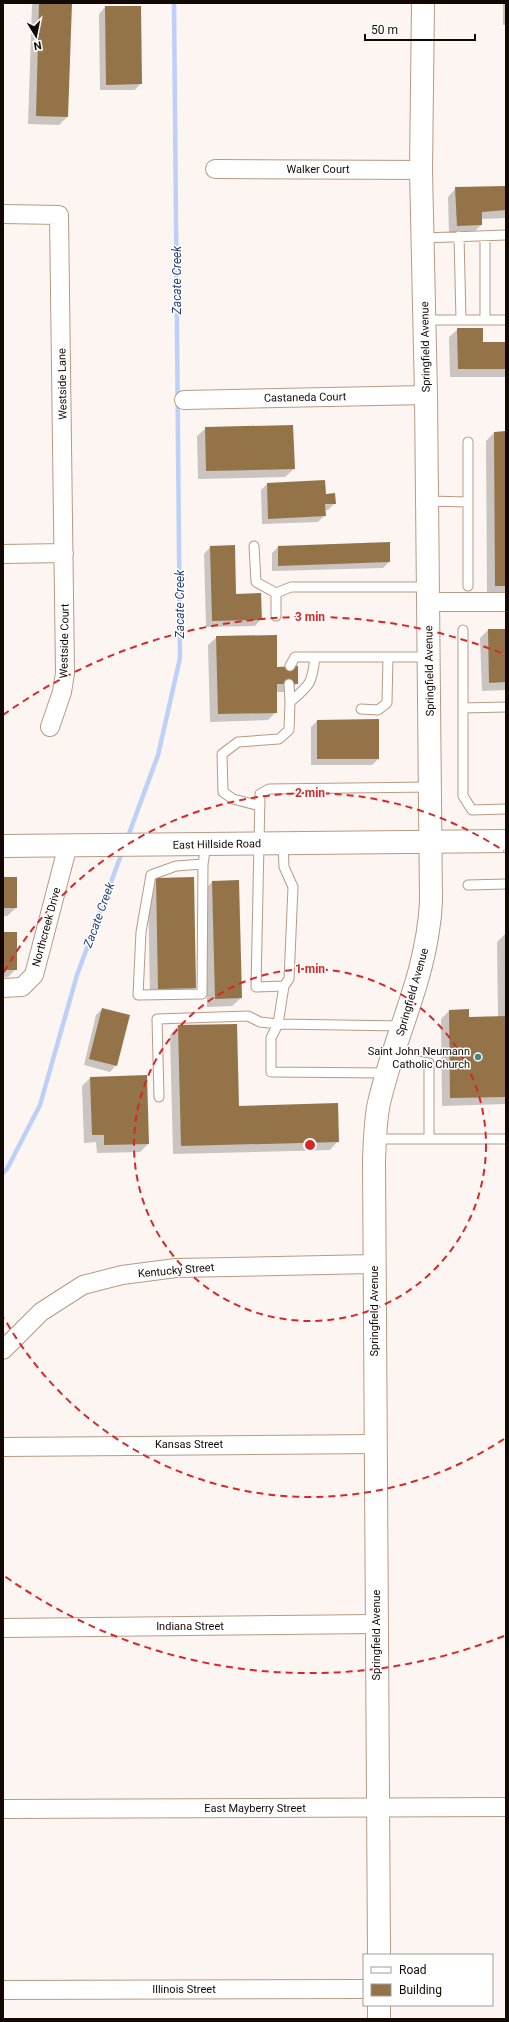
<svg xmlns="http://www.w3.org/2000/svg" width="509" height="2022" font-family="Roboto,sans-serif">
	<rect width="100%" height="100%" fill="#fcf5f1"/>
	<path fill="#0003" d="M 34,3 L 71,3 L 67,117 L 59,125 L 28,124 L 32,5 Z
		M 503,3 L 506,3 L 506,25 L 503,25 Z
		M 105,7 L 140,7 L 141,83 L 135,90 L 100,90 L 99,14 Z
		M 506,187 L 506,218 L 481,219 L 481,225 L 473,233 L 449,234 L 448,197 L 456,188 Z
		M 458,329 L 482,344 L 506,343 L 506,377 L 450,377 L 449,337 Z
		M 506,407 L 506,593 L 487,594 L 486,441 L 494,433 L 506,432 Z
		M 206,428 L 294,469 L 285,477 L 198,479 L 197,436 Z
		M 267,484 L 325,495 L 334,504 L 328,510 L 324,510 L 324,516 L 318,522 L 262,524 L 261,490 Z
		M 389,543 L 389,562 L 383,568 L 272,571 L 272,553 L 278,547 Z
		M 210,547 L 235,595 L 261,619 L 255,626 L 206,627 L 204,554 Z
		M 488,630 L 506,630 L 506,690 L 482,691 L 480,638 Z
		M 217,637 L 276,668 L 297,683 L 289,692 L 276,692 L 276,712 L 268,720 L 210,722 L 208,645 Z
		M 317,721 L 378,759 L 372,765 L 311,765 L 311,727 Z
		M 3,878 L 16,908 L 7,916 L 3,916 Z
		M 156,879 L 195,988 L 187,996 L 150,997 L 148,887 Z
		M 212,882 L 241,998 L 232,1006 L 207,1007 L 204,890 Z
		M 3,933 L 16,969 L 8,977 L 3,977 Z
		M 505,934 L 506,1104 L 442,1106 L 441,1019 L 449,1011 L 468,1010 L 468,1018 L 498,1017 L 497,942 Z
		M 102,1009 L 116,1065 L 110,1072 L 84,1065 L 96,1015 Z
		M 178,1026 L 238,1107 L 338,1141 L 330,1150 L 173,1154 L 170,1035 Z
		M 90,1078 L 148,1144 L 140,1152 L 97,1153 L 96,1142 L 84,1143 L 82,1086 Z"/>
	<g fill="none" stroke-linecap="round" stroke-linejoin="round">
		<path stroke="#bdd1f8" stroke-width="4.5" d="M 127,839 L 158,755 L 180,658 L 174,3
			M 3,1173 L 7,1169 L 40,1105 L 77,975 L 122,852"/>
	</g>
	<path fill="#957348" d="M 39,3 L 72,3 L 68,117 L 36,116 Z
		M 105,6 L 141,6 L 142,84 L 106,85 Z
		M 506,186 L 506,210 L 482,212 L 482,225 L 457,226 L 455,187 Z
		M 457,328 L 483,328 L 483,342 L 506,342 L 506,369 L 458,369 Z
		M 293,425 L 295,469 L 206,471 L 205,427 Z
		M 506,431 L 506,586 L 495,586 L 494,432 Z
		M 325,480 L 326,494 L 335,493 L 336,504 L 325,504 L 326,516 L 268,519 L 267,483 Z
		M 390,542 L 390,562 L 278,566 L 278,546 Z
		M 235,545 L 236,594 L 261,593 L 262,620 L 212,621 L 210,546 Z
		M 488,629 L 506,629 L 506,682 L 489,683 Z
		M 277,635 L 277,667 L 298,666 L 298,684 L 277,684 L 277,713 L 218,714 L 216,636 Z
		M 379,719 L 379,759 L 317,759 L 317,720 Z
		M 3,877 L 17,877 L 17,908 L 3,908 Z
		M 194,877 L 196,988 L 158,989 L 156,878 Z
		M 239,880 L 242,998 L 215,999 L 212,881 Z
		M 3,932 L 17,932 L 17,970 L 3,970 Z
		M 102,1008 L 130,1015 L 117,1066 L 89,1059 Z
		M 469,1009 L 469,1017 L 506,1016 L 506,1097 L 450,1098 L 449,1010 Z
		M 237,1024 L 239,1106 L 338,1103 L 339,1142 L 181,1146 L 178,1025 Z
		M 147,1075 L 149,1144 L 104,1145 L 104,1135 L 92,1135 L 90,1077 Z"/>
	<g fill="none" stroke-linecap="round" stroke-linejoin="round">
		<g stroke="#b89a85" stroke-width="11">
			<path id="lane" d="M 459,236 L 461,319
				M 485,236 L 485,319
				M 423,238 L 506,235
				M 424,320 L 506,320
				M 468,442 L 468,586
				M 427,501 L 468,502
				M 254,546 L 256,582 L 276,593
				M 276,616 L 276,593 L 291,587 L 428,587
				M 463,630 L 463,796 L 472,810 L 506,809
				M 290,666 L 295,657 L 315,657
				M 289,684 L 290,702
				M 463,708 L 506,707
				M 361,709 L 378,710 L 387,703 L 388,657
				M 260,806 L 233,799 L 223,792 L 222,754 L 238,742 L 279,739 L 289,730 L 290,702 C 310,685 312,684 315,657 L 429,657
				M 283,843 L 284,867 L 293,887 L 289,979 L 284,986 L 278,1024 L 271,1038 L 271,1072 L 387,1073
				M 203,864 L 176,866 L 151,875 L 141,932 L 138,995 L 202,994 L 203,864 L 206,844
				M 468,885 L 506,884
				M 284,986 L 256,987 L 260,794 L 269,789 L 430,787
				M 392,1057 L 429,1063 L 429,1139
				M 159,1097 L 157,1019 L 248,1016 L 260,1022 L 278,1024 L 402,1026
				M 375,1139 L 506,1139"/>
		</g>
		<g stroke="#b89a85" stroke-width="20">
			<path id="street" d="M 215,169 L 421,170
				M 3,214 L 59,215 L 65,673 L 62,692 L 50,727
				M 184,400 L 426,395
				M 3,554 L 64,553
				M 429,602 L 506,602
				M 3,988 L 22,987 L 34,975 L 68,845
				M 3,1350 L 41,1312 L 83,1285 L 122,1275 L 176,1268 L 374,1264
				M 3,1447 L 375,1444
				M 3,1628 L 376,1624
				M 3,1809 L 506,1807
				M 3,1990 L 364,1989"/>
		</g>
		<g stroke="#b89a85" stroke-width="24">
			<path id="secondary" d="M 3,846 L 506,841
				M 379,1955 L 374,1160 C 375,1141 375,1121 379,1103 C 395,1033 427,977 431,902 L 426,395 L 421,170 L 423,3
				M 379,2005 L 379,2019"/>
		</g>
		<use href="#lane" stroke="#fff" stroke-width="9"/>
		<use href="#street" stroke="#fff" stroke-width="18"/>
		<use href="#secondary" stroke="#fff" stroke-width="22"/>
	</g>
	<g fill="none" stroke="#d62828" stroke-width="2" stroke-dasharray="7 5">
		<circle cx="310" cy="1145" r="176"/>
		<path d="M504 1439A352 352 0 0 1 4 1318M4 972A352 352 0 0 1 504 851"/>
		<path d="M504 1636A528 528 0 0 1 3 1575M3 715A528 528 0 0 1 504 654"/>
	</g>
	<circle fill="#43887e" stroke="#fff" stroke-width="1.5" cx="478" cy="1057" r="4"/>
	<g text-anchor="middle" stroke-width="3" stroke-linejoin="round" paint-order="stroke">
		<g font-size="11" fill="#130904" stroke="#fff">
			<text x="318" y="173">Walker Court</text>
			<text transform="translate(425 347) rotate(-91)" y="4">Springfield Avenue</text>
			<text transform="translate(62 384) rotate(-91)" y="4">Westside Lane</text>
			<text transform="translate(305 397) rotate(-1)" y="4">Castaneda Court</text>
			<text transform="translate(64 641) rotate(-89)" y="4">Westside Court</text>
			<text transform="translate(429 671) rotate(-91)" y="4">Springfield Avenue</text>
			<text transform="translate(217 844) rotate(-1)" y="4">East Hillside Road</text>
			<text transform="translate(46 927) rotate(-75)" y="4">Northcreek Drive</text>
			<text transform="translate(412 992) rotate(-74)" y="4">Springfield Avenue</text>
			<text transform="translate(176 1270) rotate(-5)" y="4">Kentucky Street</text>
			<text transform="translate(374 1311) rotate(-90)" y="4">Springfield Avenue</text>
			<text x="189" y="1448">Kansas Street</text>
			<text x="190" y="1630">Indiana Street</text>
			<text transform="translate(376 1635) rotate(-90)" y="4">Springfield Avenue</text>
			<text x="255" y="1812">East Mayberry Street</text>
			<text x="184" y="1993">Illinois Street</text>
		</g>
		<g font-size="11" fill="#130904" stroke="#fff" text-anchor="end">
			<text x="470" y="1055">Saint John Neumann<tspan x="470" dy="13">Catholic Church</tspan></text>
		</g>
		<g font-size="12" font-style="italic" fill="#254079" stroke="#fff">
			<text transform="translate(177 280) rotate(-90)" y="4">Zacate Creek</text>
			<text transform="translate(180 604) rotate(-90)" y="4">Zacate Creek</text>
			<text transform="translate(99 915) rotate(-70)" y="4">Zacate Creek</text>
		</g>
	</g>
	<circle cx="310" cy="1145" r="6" fill="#d62828" stroke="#fff" stroke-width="2"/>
	<g font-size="12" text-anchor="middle" font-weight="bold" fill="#d62828" stroke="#fff" stroke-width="3" stroke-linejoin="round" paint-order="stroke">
		<text x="310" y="621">3 min</text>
		<text x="310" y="797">2 min</text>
		<text x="310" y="973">1 min</text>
	</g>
	<rect width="509" height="2022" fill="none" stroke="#130904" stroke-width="8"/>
	<rect x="363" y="1954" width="130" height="52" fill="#ffffff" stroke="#a19d9b"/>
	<rect x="371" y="1967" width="20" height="6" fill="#ffffff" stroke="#a19d9b"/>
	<text x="399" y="1974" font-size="12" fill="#130904">Road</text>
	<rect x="371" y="1984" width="20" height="12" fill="#957348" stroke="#a19d9b"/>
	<text x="399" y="1994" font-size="12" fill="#130904">Building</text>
	<g transform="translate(36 36) rotate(170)" stroke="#ffffff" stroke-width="3" paint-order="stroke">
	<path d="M0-3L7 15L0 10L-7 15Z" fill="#130904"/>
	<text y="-6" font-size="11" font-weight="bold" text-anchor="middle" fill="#130904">N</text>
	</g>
	<path d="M365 34v6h110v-6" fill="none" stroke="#130904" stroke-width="2"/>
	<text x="371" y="34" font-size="12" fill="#130904" stroke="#ffffff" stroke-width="3" paint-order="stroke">50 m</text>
</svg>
